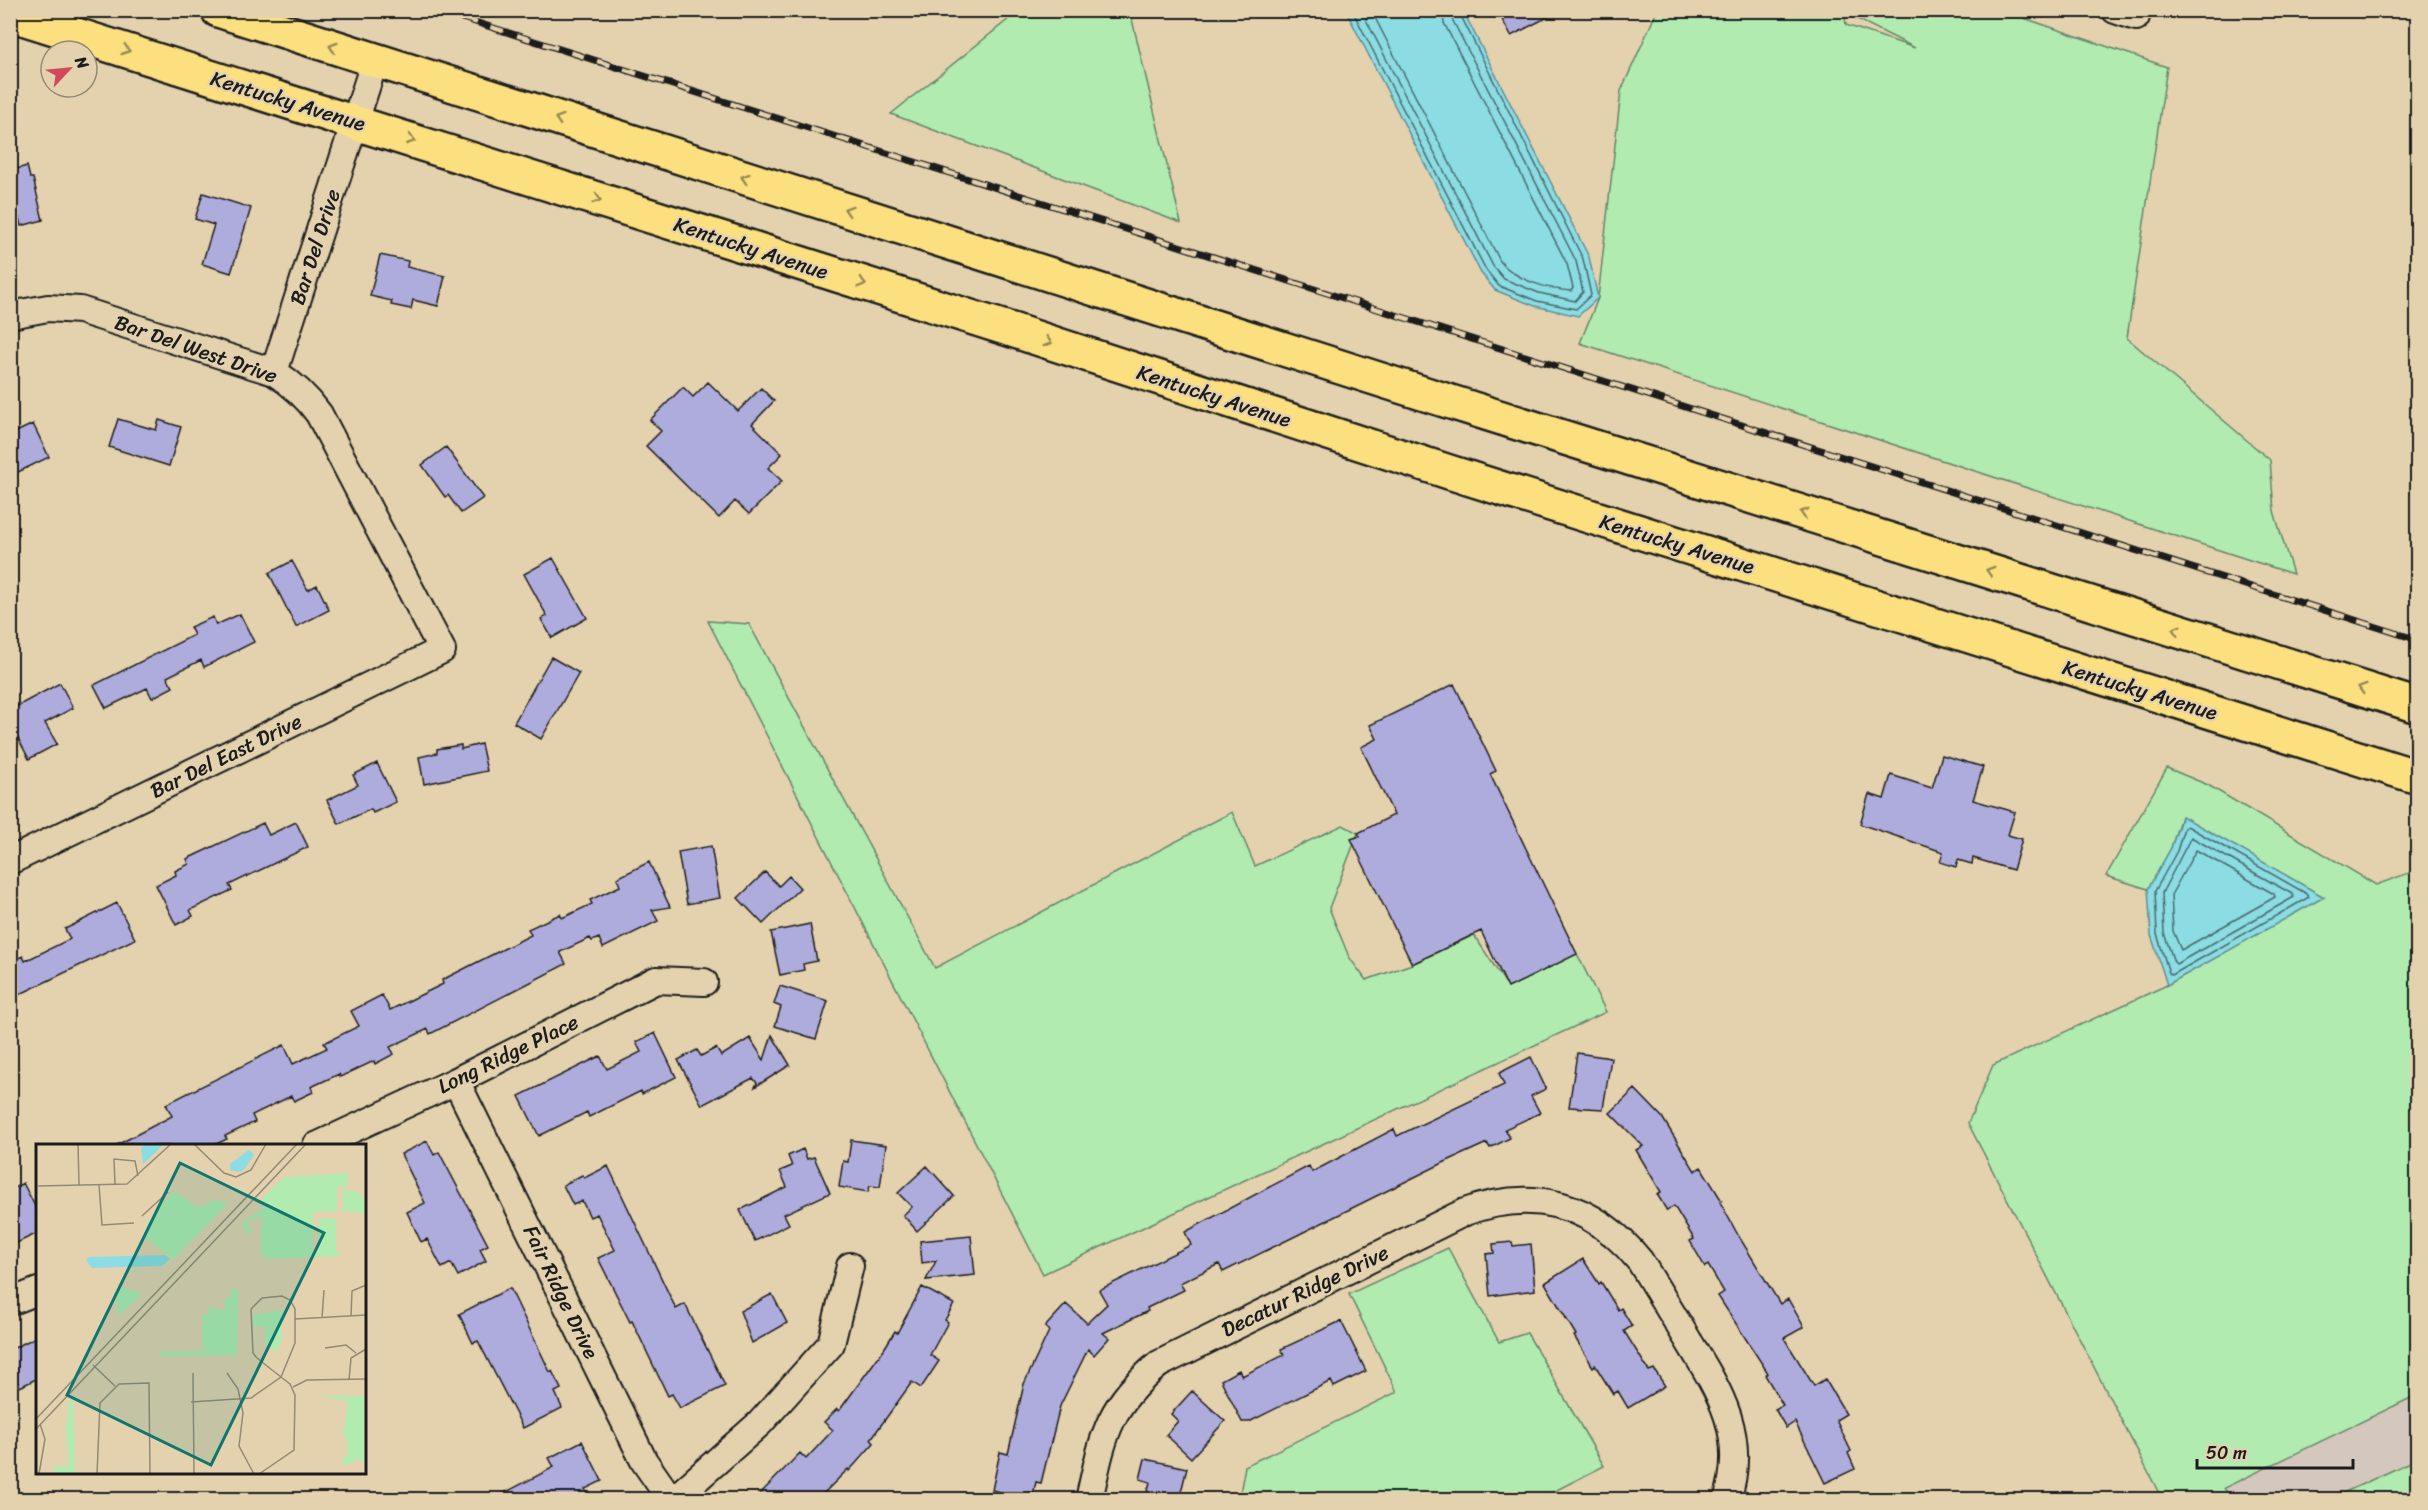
<svg xmlns="http://www.w3.org/2000/svg" width="2428" height="1510" font-family="Sriracha,sans-serif">
	<rect width="100%" height="100%" fill="#e4d2af"/>
	<filter id="ink" filterUnits="userSpaceOnUse"><feTurbulence type="fractalNoise" baseFrequency=".0167" numOctaves="2"/><feDisplacementMap in="SourceGraphic" scale="12" xChannelSelector="R" yChannelSelector="G"/><feConvolveMatrix kernelMatrix="1 2 1 2 8 2 1 2 1" color-interpolation-filters="sRGB"/></filter>
	<g filter="url(#ink)">
		<path fill="#d4c7bd" d="M 2417,1395 L 2417,1499 L 2201,1500 L 2223,1488 Z"/>
		<path fill="#b1ebb0" stroke="#668466" stroke-width="1.5" d="M 1020,10 L 1130,11 L 1181,223 L 891,114 Z
			M 1955,10 L 2021,17 L 2167,67 L 2127,338 L 2270,460 L 2274,511 L 2293,574 L 1580,343 L 1598,298 L 1621,91 L 1657,11 L 1844,11 L 1846,25 L 1915,48 L 1853,17 L 1856,11 Z
			M 708,621 L 749,624 L 935,968 L 1232,812 L 1255,866 L 1343,825 L 1358,833 L 1329,908 L 1349,957 L 1366,980 L 1412,964 L 1474,935 L 1508,987 L 1577,954 L 1606,1012 L 1043,1274 Z
			M 2167,768 L 2208,785 L 2376,885 L 2417,870 L 2417,1395 L 2224,1488 L 2232,1499 L 2162,1499 L 1968,1123 L 1993,1065 L 2167,985 L 2324,897 L 2181,816 L 2171,848 L 2148,889 L 2106,876 Z
			M 1448,1248 L 1499,1342 L 1527,1333 L 1604,1466 L 1539,1499 L 1239,1499 L 1245,1466 L 1397,1392 L 1349,1294 Z
			M 2417,1459 L 2417,1499 L 2330,1499 Z"/>
		<path fill="#8bdce3" stroke="#5f8f93" stroke-width="1.5" d="M 1346,11 L 1463,11 L 1589,257 L 1598,298 L 1578,316 L 1535,306 L 1495,290 L 1481,273 Z
			M 2182,816 L 2324,897 L 2167,985 L 2151,935 L 2148,889 L 2171,848 Z"/>
		<g fill="none" stroke-linecap="round" stroke-linejoin="round">
			<path stroke="#48696c" stroke-width="1.5" d="M 1352,10 L 1486,270 L 1499,286 L 1537,301 L 1576,309 L 1591,295 L 1583,259 L 1458,10
				M 1361,10 L 1493,266 L 1504,279 L 1539,293 L 1575,301 L 1583,292 L 1576,261 L 1452,19 L 1451,10
				M 1371,10 L 1500,261 C 1515,280 1547,289 1571,291 L 1573,288 L 1567,264 L 1444,23 L 1442,10
				M 2187,826 L 2307,894 L 2309,897 L 2172,975 L 2169,973 L 2157,934 L 2155,891 L 2177,851 L 2184,828 Z
				M 2191,837 L 2292,894 L 2294,897 L 2176,964 L 2174,962 L 2164,933 L 2162,893 Z
				M 2196,850 L 2274,894 L 2275,897 L 2181,950 L 2173,931 L 2171,895 Z"/>
		</g>
		<path fill="#aeacdd" stroke="#1c1c1c" stroke-width="1.5" d="M 1497,10 L 1561,10 L 1511,36 Z
			M 27,166 L 30,178 L 33,178 L 43,220 L 21,226 L 17,210 L 10,212 L 10,171 Z
			M 203,193 L 251,208 L 231,273 L 202,264 L 214,225 L 195,219 Z
			M 380,255 L 408,261 L 407,267 L 445,276 L 438,306 L 413,300 L 411,309 L 391,305 L 392,301 L 370,296 Z
			M 708,382 L 738,411 L 761,388 L 774,401 L 752,424 L 782,454 L 768,468 L 782,481 L 749,514 L 735,501 L 719,518 L 646,446 L 661,431 L 650,420 L 683,387 L 693,397 Z
			M 118,419 L 156,430 L 159,420 L 181,427 L 169,466 L 109,447 Z
			M 33,424 L 49,457 L 10,476 L 10,441 L 16,438 L 14,433 Z
			M 446,447 L 483,498 L 461,513 L 448,495 L 445,497 L 422,465 Z
			M 553,558 L 587,618 L 552,638 L 541,619 L 547,616 L 524,574 Z
			M 292,561 L 308,590 L 317,585 L 329,610 L 296,627 L 269,573 Z
			M 240,614 L 254,642 L 204,667 L 201,660 L 167,677 L 173,687 L 152,698 L 147,688 L 106,708 L 94,685 L 194,635 L 190,627 L 213,617 L 216,625 Z
			M 551,657 L 579,673 L 541,739 L 514,723 Z
			M 60,683 L 73,708 L 45,723 L 57,744 L 29,759 L 10,723 L 10,710 Z
			M 1454,684 L 1496,771 L 1490,774 L 1577,954 L 1508,988 L 1481,931 L 1412,964 L 1351,839 L 1360,836 L 1358,833 L 1394,815 L 1361,747 L 1377,739 L 1370,725 Z
			M 481,744 L 487,771 L 424,784 L 419,757 L 437,753 L 437,749 L 461,745 L 461,749 Z
			M 1942,755 L 1983,767 L 1973,800 L 2015,812 L 2008,835 L 2022,839 L 2013,870 L 1973,858 L 1972,864 L 1958,860 L 1956,867 L 1940,862 L 1943,852 L 1860,824 L 1869,794 L 1884,799 L 1891,775 L 1932,788 Z
			M 377,763 L 396,802 L 373,813 L 371,809 L 339,824 L 327,800 L 358,785 L 353,775 Z
			M 296,822 L 308,847 L 229,885 L 232,890 L 190,910 L 193,916 L 176,925 L 156,885 L 176,875 L 175,871 L 189,864 L 187,859 L 263,823 L 269,835 Z
			M 711,846 L 720,898 L 687,904 L 678,852 Z
			M 649,862 L 670,907 L 652,910 L 658,921 L 603,948 L 599,938 L 592,941 L 590,938 L 560,952 L 566,964 L 430,1034 L 428,1029 L 390,1047 L 394,1054 L 375,1064 L 374,1061 L 340,1077 L 339,1074 L 311,1087 L 313,1092 L 294,1101 L 291,1096 L 252,1115 L 255,1122 L 225,1136 L 227,1139 L 212,1146 L 115,1146 L 172,1116 L 166,1104 L 284,1045 L 293,1064 L 327,1048 L 324,1043 L 359,1026 L 351,1011 L 382,995 L 390,1010 L 443,984 L 442,980 L 531,935 L 528,929 L 560,914 L 562,918 L 592,904 L 590,900 L 620,886 L 617,878 Z
			M 765,872 L 779,886 L 789,876 L 800,888 L 763,924 L 738,898 Z
			M 117,903 L 135,939 L 10,999 L 10,962 L 23,956 L 25,961 L 70,939 L 65,929 Z
			M 810,924 L 817,961 L 803,964 L 804,970 L 780,975 L 771,932 Z
			M 780,986 L 828,1001 L 816,1039 L 775,1026 L 781,1007 L 774,1004 Z
			M 655,1033 L 676,1077 L 642,1094 L 641,1091 L 589,1117 L 587,1112 L 539,1136 L 519,1096 L 600,1056 L 607,1069 L 641,1052 L 636,1042 Z
			M 772,1035 L 790,1065 L 755,1087 L 757,1083 L 753,1078 L 702,1105 L 678,1060 L 697,1050 L 701,1056 L 716,1048 L 721,1056 L 750,1038 L 764,1060 Z
			M 1577,1053 L 1611,1058 L 1603,1109 L 1569,1107 Z
			M 1531,1057 L 1546,1089 L 1531,1096 L 1540,1113 L 1505,1129 L 1510,1138 L 1490,1148 L 1487,1143 L 1445,1162 L 1223,1272 L 1219,1264 L 1180,1283 L 1184,1290 L 1147,1308 L 1148,1311 L 1103,1333 L 1109,1338 L 1094,1355 L 1088,1349 L 1060,1406 L 1041,1483 L 1036,1482 L 1032,1499 L 992,1490 L 1000,1452 L 1008,1454 L 1024,1384 L 1049,1331 L 1045,1327 L 1066,1304 L 1087,1323 L 1107,1304 L 1099,1290 L 1191,1245 L 1185,1232 L 1309,1166 L 1312,1172 L 1394,1129 L 1397,1136 L 1504,1085 L 1499,1073 Z
			M 1635,1089 L 1662,1117 L 1695,1171 L 1701,1167 L 1722,1201 L 1720,1202 L 1738,1235 L 1780,1304 L 1788,1299 L 1804,1327 L 1784,1338 L 1814,1386 L 1825,1379 L 1846,1414 L 1836,1420 L 1851,1451 L 1848,1453 L 1855,1469 L 1825,1483 L 1795,1422 L 1786,1428 L 1775,1409 L 1783,1405 L 1765,1375 L 1768,1373 L 1718,1296 L 1724,1292 L 1708,1265 L 1705,1267 L 1690,1241 L 1694,1239 L 1674,1206 L 1667,1211 L 1657,1194 L 1661,1192 L 1636,1150 L 1643,1146 L 1610,1113 Z
			M 851,1140 L 886,1145 L 880,1187 L 870,1186 L 868,1192 L 839,1187 L 843,1161 L 848,1162 Z
			M 427,1141 L 434,1155 L 439,1152 L 488,1245 L 480,1249 L 486,1261 L 458,1276 L 451,1263 L 442,1268 L 427,1239 L 421,1242 L 407,1212 L 425,1203 L 401,1154 Z
			M 803,1149 L 807,1159 L 814,1157 L 830,1193 L 784,1214 L 789,1224 L 755,1241 L 740,1210 L 787,1187 L 780,1171 L 792,1166 L 788,1156 Z
			M 608,1166 L 676,1309 L 685,1304 L 725,1386 L 680,1408 L 672,1394 L 668,1396 L 632,1321 L 630,1322 L 598,1258 L 615,1250 L 597,1214 L 590,1217 L 582,1201 L 573,1205 L 563,1185 L 582,1175 L 584,1178 Z
			M 927,1166 L 954,1196 L 917,1231 L 903,1215 L 912,1207 L 898,1193 Z
			M 23,1183 L 38,1212 L 38,1233 L 10,1246 L 10,1190 Z
			M 971,1236 L 975,1275 L 926,1280 L 936,1261 L 922,1263 L 920,1241 Z
			M 1512,1242 L 1513,1246 L 1531,1244 L 1535,1290 L 1490,1296 L 1486,1254 L 1494,1253 L 1493,1244 Z
			M 1583,1259 L 1599,1284 L 1601,1282 L 1618,1310 L 1621,1308 L 1632,1326 L 1624,1331 L 1649,1371 L 1654,1369 L 1665,1386 L 1628,1408 L 1618,1391 L 1613,1394 L 1595,1365 L 1593,1367 L 1574,1336 L 1576,1335 L 1545,1283 Z
			M 922,1287 L 954,1304 L 945,1320 L 948,1322 L 930,1355 L 939,1361 L 921,1388 L 912,1382 L 871,1439 L 874,1443 L 849,1471 L 848,1469 L 817,1500 L 754,1500 L 800,1453 L 806,1459 L 833,1430 L 824,1422 L 837,1409 L 839,1411 L 884,1349 L 895,1331 L 897,1333 Z
			M 510,1288 L 550,1372 L 552,1371 L 561,1389 L 555,1392 L 562,1408 L 523,1428 L 478,1341 L 473,1343 L 459,1314 Z
			M 772,1294 L 787,1323 L 752,1343 L 740,1311 Z
			M 1341,1321 L 1366,1371 L 1334,1387 L 1331,1381 L 1249,1422 L 1242,1422 L 1221,1380 L 1239,1370 L 1242,1376 L 1284,1355 L 1281,1349 Z
			M 38,1336 L 38,1378 L 20,1387 L 10,1368 L 10,1350 Z
			M 1192,1391 L 1225,1421 L 1191,1458 L 1166,1435 L 1178,1421 L 1171,1414 Z
			M 582,1441 L 602,1481 L 585,1489 L 591,1500 L 491,1500 L 554,1467 L 549,1458 Z
			M 1145,1459 L 1187,1468 L 1179,1500 L 1157,1500 L 1146,1497 L 1150,1482 L 1140,1479 Z"/>
		<g fill="none" stroke-linecap="round" stroke-linejoin="round">
			<g stroke="#1c1c1c" stroke-width="30">
				<path id="street" d="M 2115,10 L 2136,17
					M 10,315 L 48,308 L 80,310 L 274,372 C 293,384 306,396 319,414 L 442,650 L 10,861
					M 274,372 L 375,60
					M 456,1081 L 644,1461 L 671,1500
					M 316,1146 L 456,1081 L 656,980 L 704,982
					M 10,1302 L 38,1291
					M 673,1500 L 760,1423 L 831,1344 L 850,1266
					M 1089,1500 C 1103,1437 1107,1406 1159,1364 L 1465,1212 C 1534,1187 1594,1204 1640,1261 C 1656,1287 1672,1314 1688,1340 C 1720,1392 1748,1436 1727,1500"/>
			</g>
			<g stroke="#1c1c1c" stroke-width="38">
				<path id="primary" d="M 218,10 L 1400,386 L 2418,706
					M 10,14 L 1015,331 L 1449,472 L 2418,777"/>
			</g>
			<use href="#street" stroke="#e4d2af" stroke-width="26"/>
			<use href="#primary" stroke="#fce080" stroke-width="33"/>
			<g stroke="#1c1c1c" stroke-width="7">
				<path id="rail" d="M 437,10 L 2418,640"/>
			</g>
			<use href="#rail" stroke="#e4d2af" stroke-width="4.5" stroke-dasharray="14" stroke-linecap="butt"/>
		</g>
		<defs><path id="oneway-chevron" d="M-2-3.5L2.5 0L-2 3.5" fill="none" stroke-width="1.6" stroke-linecap="round" stroke-linejoin="round" transform="scale(1.5)"/></defs>
		<g stroke="#978853">
			<use href="#oneway-chevron" transform="translate(333 47) rotate(-162)"/>
			<use href="#oneway-chevron" transform="translate(126 50) rotate(17)"/>
			<use href="#oneway-chevron" transform="translate(559 119) rotate(-162)"/>
			<use href="#oneway-chevron" transform="translate(411 140) rotate(18)"/>
			<use href="#oneway-chevron" transform="translate(745 178) rotate(-162)"/>
			<use href="#oneway-chevron" transform="translate(597 199) rotate(18)"/>
			<use href="#oneway-chevron" transform="translate(848 210) rotate(-162)"/>
			<use href="#oneway-chevron" transform="translate(862 283) rotate(18)"/>
			<use href="#oneway-chevron" transform="translate(1048 342) rotate(18)"/>
			<use href="#oneway-chevron" transform="translate(1804 513) rotate(-163)"/>
			<use href="#oneway-chevron" transform="translate(1990 571) rotate(-163)"/>
			<use href="#oneway-chevron" transform="translate(2176 630) rotate(-163)"/>
			<use href="#oneway-chevron" transform="translate(2362 688) rotate(-163)"/>
		</g>
	</g>
	<g text-anchor="middle" stroke-width="4.5" stroke-linejoin="round" paint-order="stroke">
		<g font-size="21" fill="#1c1c1c" stroke="#e4d2af">
			<text transform="translate(288 101) rotate(17)" y="7">Kentucky Avenue</text>
			<text transform="translate(315 247) rotate(-72)" y="7">Bar Del Drive</text>
			<text transform="translate(751 248) rotate(18)" y="7">Kentucky Avenue</text>
			<text transform="translate(196 349) rotate(19)" y="7">Bar Del West Drive</text>
			<text transform="translate(1214 396) rotate(18)" y="7">Kentucky Avenue</text>
			<text transform="translate(1677 544) rotate(17)" y="7">Kentucky Avenue</text>
			<text transform="translate(2140 690) rotate(17)" y="7">Kentucky Avenue</text>
			<text transform="translate(226 756) rotate(-26)" y="7">Bar Del East Drive</text>
			<text transform="translate(508 1054) rotate(-26)" y="7">Long Ridge Place</text>
			<text transform="translate(1305 1291) rotate(-26)" y="7">Decatur Ridge Drive</text>
			<text transform="translate(561 1292) rotate(64)" y="7">Fair Ridge Drive</text>
		</g>
	</g>
	<g transform="translate(36 1144)">
		<rect width="330" height="330" fill="#e4d2af"/>
		<path d="M 312,29 L 312,42 L 301,43 L 301,67 L 277,68 L 277,108 L 282,106 L 283,74 L 300,75 L 300,107 L 306,112 L 230,115 L 225,110 L 225,71 L 211,80 L 216,87 L 213,91 L 205,80 L 226,65 L 227,53 L 248,33 ZM 307,45 L 324,49 L 330,59 L 329,69 L 307,67 ZM 138,47 L 162,63 L 180,56 L 192,59 L 137,116 L 108,92 L 113,74 L 119,76 L 120,75 L 116,71 ZM 83,143 L 107,149 L 83,171 L 78,148 ZM 195,145 L 202,145 L 201,211 L 123,212 L 125,208 L 167,207 L 166,171 L 172,171 L 174,160 L 179,166 L 188,166 L 189,154 L 195,153 ZM 246,166 L 246,196 L 240,208 L 229,200 L 229,183 L 217,182 L 217,171 ZM 280,252 L 328,252 L 328,320 L 323,315 L 309,322 L 305,316 L 312,310 L 311,295 L 307,292 L 312,257 ZM 37,254 L 39,328 L 18,330 L 18,323 L 33,322 L 30,284 L 33,258 Z" fill="#b1ebb0"/>
		<path d="M 108,0 L 127,1 L 107,20 L 105,4 ZM 213,6 L 218,11 L 210,23 L 205,28 L 194,26 L 194,20 ZM 129,111 L 134,115 L 126,122 L 56,124 L 50,116 L 53,113 Z" fill="#8bdce3"/>
		<path fill="none" stroke="#948974" stroke-width="1.5" d="M 42,0 L 43,41M 158,0 L 188,29 L 200,33 L 215,26 L 230,0M 0,28 L 0,251M 79,40 L 78,15 L 99,17 L 102,32M 63,41 L 66,81 L 98,79M 2,42 L 91,40 L 135,0M 106,72 L 132,48M 315,172 L 316,147 L 330,141M 286,174 L 288,146M 259,175 L 330,171M 289,204 L 310,201 L 320,209M 57,221 L 79,242M 157,229 L 158,329M 191,229 L 202,245 L 207,269 L 203,302 L 218,330M 313,236 L 315,214 L 330,205M 257,243 L 271,236 L 330,235M 155,258 L 215,254 L 245,233 L 259,199 L 259,165 L 254,156 L 246,152 L 226,154 L 215,165 L 217,209 L 220,213 L 231,222 L 245,233 L 254,240 L 259,251 L 258,306 L 223,330M 0,275 L 261,0M 0,285 L 270,0M 3,330 L 9,295 L 4,280M 61,330 L 64,259 L 83,240 L 113,239 L 114,330"/>
		<path fill="#0f766e" fill-opacity="0.15" stroke="#0f766e" stroke-width="3" d="M 144,19 L 288,89 L 175,321 L 31,251 Z"/>
		<rect width="330" height="330" fill="none" stroke="#1c1c1c" stroke-width="3"/>
	</g>
	<rect width="2428" height="1510" fill="none" stroke="#e4d2af" stroke-width="36"/>
	<rect x="18" y="18" width="2392" height="1474" fill="none" stroke="#1c1c1c" stroke-width="2" filter="url(#ink)"/>
	<g transform="translate(69 69) rotate(64)"><circle r="28" fill="#e4d2af" stroke="#948974" stroke-width="1.5"/>
	<path d="M0-4.5L10 22L0 15L-10 22Z" fill="#d1495b"/>
	<text y="-9" font-size="16" font-weight="bold" text-anchor="middle" fill="#1c1c1c">N</text>
	</g>
	<path d="M2197 1459v9h156v-9" fill="none" stroke="#1c1c1c" stroke-width="3"/>
	<text x="2206" y="1459" font-size="18" fill="#1c1c1c" stroke="#e4d2af" stroke-width="4.5" paint-order="stroke">50 m</text>
</svg>
